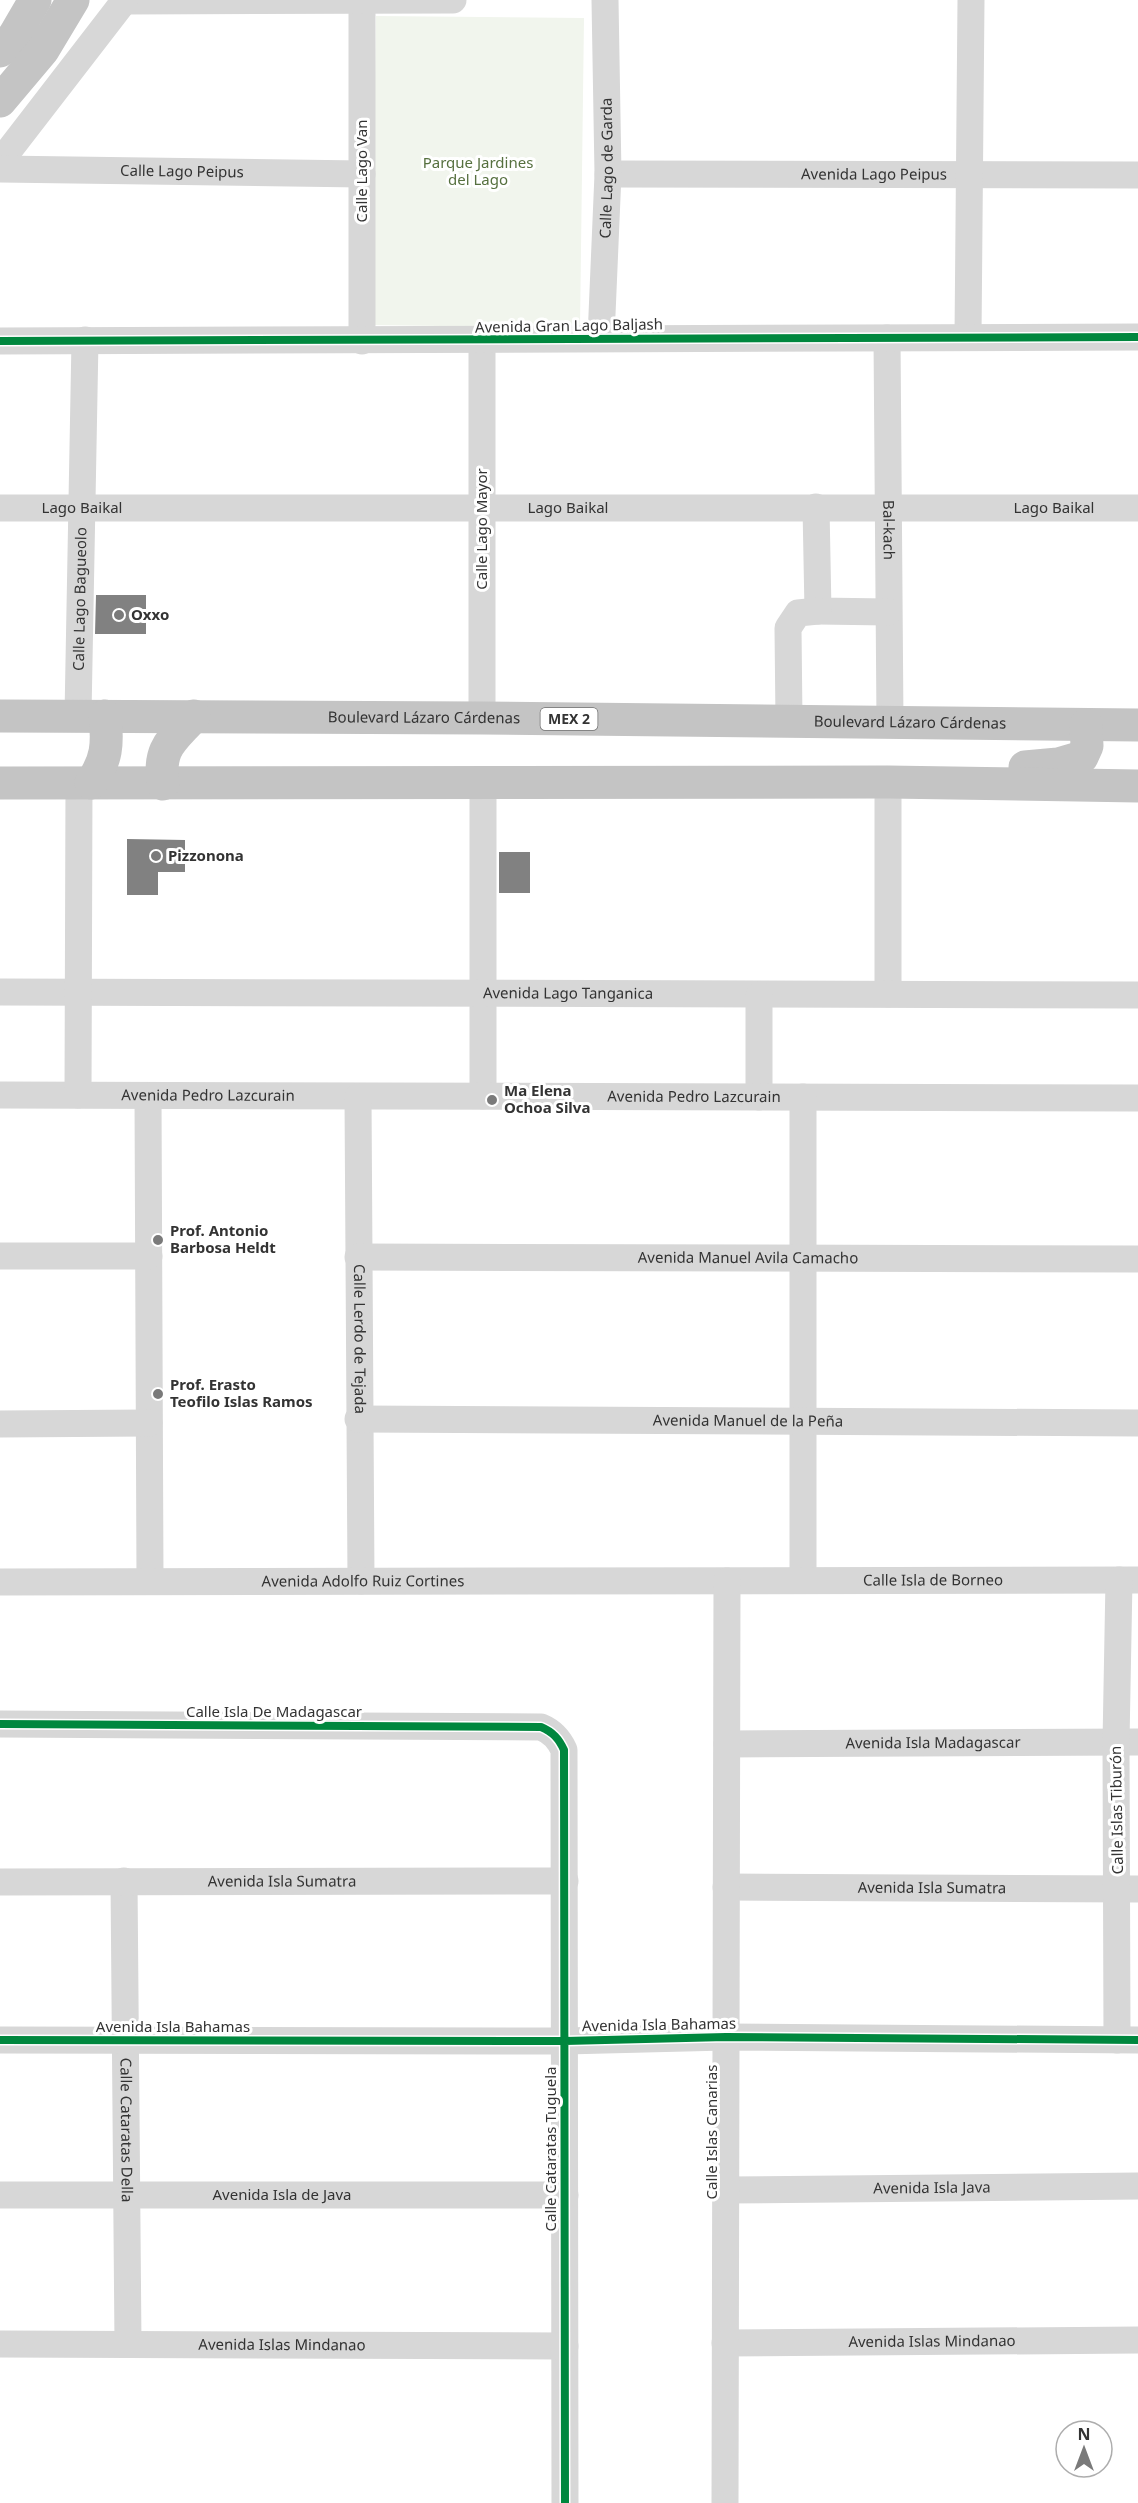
<svg xmlns="http://www.w3.org/2000/svg" width="1138" height="2503" font-family="'Noto Sans',sans-serif">
	<rect width="100%" height="100%" fill="#fff"/>
	<path fill="#f1f5ed" d="M 376,16 L 584,18 L 580,328 L 371,325 Z"/>
	<path fill="#818181" d="M 96,595 L 146,595 L 146,634 L 95,634 Z
		M 127,839 L 185,840 L 185,872 L 158,872 L 158,895 L 127,895 Z
		M 499,852 L 530,852 L 530,893 L 499,893 Z"/>
	<g fill="none" stroke-linecap="round" stroke-linejoin="round">
		<g stroke="#d7d7d7" stroke-width="27">
			<path d="M 362,0 L 362,341"/>
			<path d="M 125,1 L 453,0"/>
			<path d="M 0,162 L 125,0"/>
			<path id="s1" d="M 0,169 L 362,174"/>
			<path id="s2" d="M 608,174 L 1138,175"/>
			<path d="M 968,337 L 971,0"/>
			<path id="s3" d="M 601,338 L 608,174 L 605,0"/>
			<path id="s4" d="M 887,338 L 890,722"/>
			<path d="M 482,340 L 482,718"/>
			<path d="M 0,341 L 1138,337"/>
			<path d="M 816,507 L 818,611 L 888,612"/>
			<path id="s5" d="M 0,508 L 1138,508"/>
			<path id="s6" d="M 78,715 L 85,340"/>
			<path d="M 789,721 L 788,628 L 798,613 L 818,611"/>
			<path d="M 483,782 L 483,1096"/>
			<path d="M 888,782 L 888,994"/>
			<path id="s7" d="M 0,992 L 1138,995"/>
			<path d="M 759,995 L 759,1097"/>
			<path id="s8" d="M 0,1095 L 1138,1098"/>
			<path d="M 78,1095 L 79,784"/>
			<path d="M 148,1096 L 150,1581"/>
			<path id="s9" d="M 358,1097 L 361,1581"/>
			<path d="M 803,1097 L 803,1579"/>
			<path d="M 0,1256 L 149,1256"/>
			<path id="s10" d="M 358,1257 L 1138,1259"/>
			<path id="s11" d="M 358,1419 L 1138,1423"/>
			<path d="M 0,1424 L 149,1423"/>
			<path id="s12" d="M 0,1582 L 1138,1580"/>
			<path d="M 0,1724 L 541,1727 C 553,1732 559,1739 564,1750 L 565,2503"/>
			<path id="s13" d="M 727,1744 L 1138,1742"/>
			<path id="s14" d="M 124,1881 L 128,2344"/>
			<path id="s15" d="M 0,1882 L 565,1881"/>
			<path id="s16" d="M 726,1887 L 1138,1889"/>
			<path d="M 0,2040 L 565,2041 L 726,2037 L 1138,2040"/>
			<path d="M 1117,2040 L 1116,1742 L 1119,1580"/>
			<path id="s17" d="M 726,2190 L 1138,2186"/>
			<path id="s18" d="M 0,2195 L 565,2195"/>
			<path id="s19" d="M 725,2343 L 1138,2340"/>
			<path id="s20" d="M 0,2344 L 565,2346"/>
			<path d="M 725,2503 L 727,1581"/>
		</g>
		<g stroke="#c4c4c4" stroke-width="33">
			<path d="M 0,51 L 14,36 L 35,0"/>
			<path d="M 0,101 L 43,50 L 73,0"/>
			<path id="s21" d="M 0,716 L 482,718 L 1138,725"/>
			<path d="M 1025,767 L 1058,764 L 1082,757 L 1087,746 L 1086,725"/>
			<path d="M 0,783 L 888,782 L 1138,786"/>
			<path d="M 91,783 C 107,760 108,744 105,716"/>
			<path d="M 163,784 C 158,747 172,741 194,716"/>
		</g>
		<g stroke="#fff" stroke-width="11">
			<path id="cycleway" d="M 0,341 L 1138,337
				M 0,1724 L 541,1727 C 553,1732 559,1739 564,1750 L 565,2503
				M 0,2040 L 565,2041 L 726,2037 L 1138,2040"/>
		</g>
		<use href="#cycleway" stroke="#00873e" stroke-width="8"/>
	</g>
	<g fill="#7a7a7a" stroke="#fff" stroke-width="2">
		<circle cx="119" cy="615" r="6"/>
		<circle cx="156" cy="856" r="6"/>
		<circle cx="492" cy="1100" r="6"/>
		<circle cx="158" cy="1240" r="6"/>
		<circle cx="158" cy="1394" r="6"/>
	</g>
	<g text-anchor="middle" stroke-width="6" stroke-linejoin="round" paint-order="stroke">
		<rect fill="#fff" stroke="#707070" stroke-width="1.5" x="540.5" y="708" width="57" height="22" rx="4.5"/>
		<g font-size="14" font-weight="bold" fill="#333">
			<text x="569" y="724">MEX 2</text>
		</g>
		<g font-size="15" fill="#56703f" stroke="#fff">
			<text x="478" y="168">Parque Jardines<tspan x="478" dy="17">del Lago</tspan></text>
		</g>
		<g font-size="15" fill="#333" stroke="#fff">
			<text dy="5" stroke="none"><textPath href="#s3" startOffset="170">Calle Lago de Garda</textPath></text>
			<text dy="5" stroke="none"><textPath href="#s1" startOffset="182">Calle Lago Peipus</textPath></text>
			<text transform="translate(362 171) rotate(-90)" y="5">Calle Lago Van</text>
			<text dy="5" stroke="none"><textPath href="#s2" startOffset="266">Avenida Lago Peipus</textPath></text>
			<text transform="translate(569 326) rotate(-1)" y="5">Avenida Gran Lago Baljash</text>
			<text dy="5" stroke="none"><textPath href="#s5" startOffset="82">Lago Baikal</textPath></text>
			<text dy="5" stroke="none"><textPath href="#s5" startOffset="1054">Lago Baikal</textPath></text>
			<text dy="5" stroke="none"><textPath href="#s5" startOffset="568">Lago Baikal</textPath></text>
			<text transform="translate(482 529) rotate(-90)" y="5">Calle Lago Mayor</text>
			<text dy="5" stroke="none"><textPath href="#s4" startOffset="192">Bal-kach</textPath></text>
			<text dy="5" stroke="none"><textPath href="#s6" startOffset="116">Calle Lago Bagueolo</textPath></text>
			<text dy="5" stroke="none"><textPath href="#s21" startOffset="424">Boulevard Lázaro Cárdenas</textPath></text>
			<text dy="5" stroke="none"><textPath href="#s21" startOffset="910">Boulevard Lázaro Cárdenas</textPath></text>
			<text dy="5" stroke="none"><textPath href="#s7" startOffset="568">Avenida Lago Tanganica</textPath></text>
			<text dy="5" stroke="none"><textPath href="#s8" startOffset="208">Avenida Pedro Lazcurain</textPath></text>
			<text dy="5" stroke="none"><textPath href="#s8" startOffset="694">Avenida Pedro Lazcurain</textPath></text>
			<text dy="5" stroke="none"><textPath href="#s10" startOffset="390">Avenida Manuel Avila Camacho</textPath></text>
			<text dy="5" stroke="none"><textPath href="#s9" startOffset="242">Calle Lerdo de Tejada</textPath></text>
			<text dy="5" stroke="none"><textPath href="#s11" startOffset="390">Avenida Manuel de la Peña</textPath></text>
			<text dy="5" stroke="none"><textPath href="#s12" startOffset="933">Calle Isla de Borneo</textPath></text>
			<text dy="5" stroke="none"><textPath href="#s12" startOffset="363">Avenida Adolfo Ruiz Cortines</textPath></text>
			<text x="274" y="1717">Calle Isla De Madagascar</text>
			<text dy="5" stroke="none"><textPath href="#s13" startOffset="206">Avenida Isla Madagascar</textPath></text>
			<text transform="translate(1117 1810) rotate(-91)" y="5">Calle Islas Tiburón</text>
			<text dy="5" stroke="none"><textPath href="#s15" startOffset="282">Avenida Isla Sumatra</textPath></text>
			<text dy="5" stroke="none"><textPath href="#s16" startOffset="206">Avenida Isla Sumatra</textPath></text>
			<text transform="translate(659 2025) rotate(-1)" y="5">Avenida Isla Bahamas</text>
			<text x="173" y="2032">Avenida Isla Bahamas</text>
			<text dy="5" stroke="none"><textPath href="#s14" startOffset="249">Calle Cataratas Della</textPath></text>
			<text transform="translate(712 2132) rotate(-90)" y="5">Calle Islas Canarias</text>
			<text transform="translate(551 2149) rotate(-90)" y="5">Calle Cataratas Tuguela</text>
			<text dy="5" stroke="none"><textPath href="#s17" startOffset="206">Avenida Isla Java</textPath></text>
			<text dy="5" stroke="none"><textPath href="#s18" startOffset="282">Avenida Isla de Java</textPath></text>
			<text dy="5" stroke="none"><textPath href="#s19" startOffset="207">Avenida Islas Mindanao</textPath></text>
			<text dy="5" stroke="none"><textPath href="#s20" startOffset="282">Avenida Islas Mindanao</textPath></text>
		</g>
		<g font-size="15" font-weight="bold" fill="#333" stroke="#fff" text-anchor="start">
			<text x="131" y="620">Oxxo</text>
			<text x="168" y="861">Pizzonona</text>
			<text x="504" y="1096">Ma Elena<tspan x="504" dy="17">Ochoa Silva</tspan></text>
			<text x="170" y="1236">Prof. Antonio<tspan x="170" dy="17">Barbosa Heldt</tspan></text>
			<text x="170" y="1390">Prof. Erasto<tspan x="170" dy="17">Teofilo Islas Ramos</tspan></text>
		</g>
	</g>
	<g transform="translate(1084 2449)"><circle r="28" fill="#ffffff" stroke="#adadad" stroke-width="1.5"/>
	<path d="M0-4.5L10 22L0 15L-10 22Z" fill="#7a7a7a"/>
	<text y="-9" font-size="16" font-weight="bold" text-anchor="middle" fill="#333333">N</text>
	</g>
</svg>
